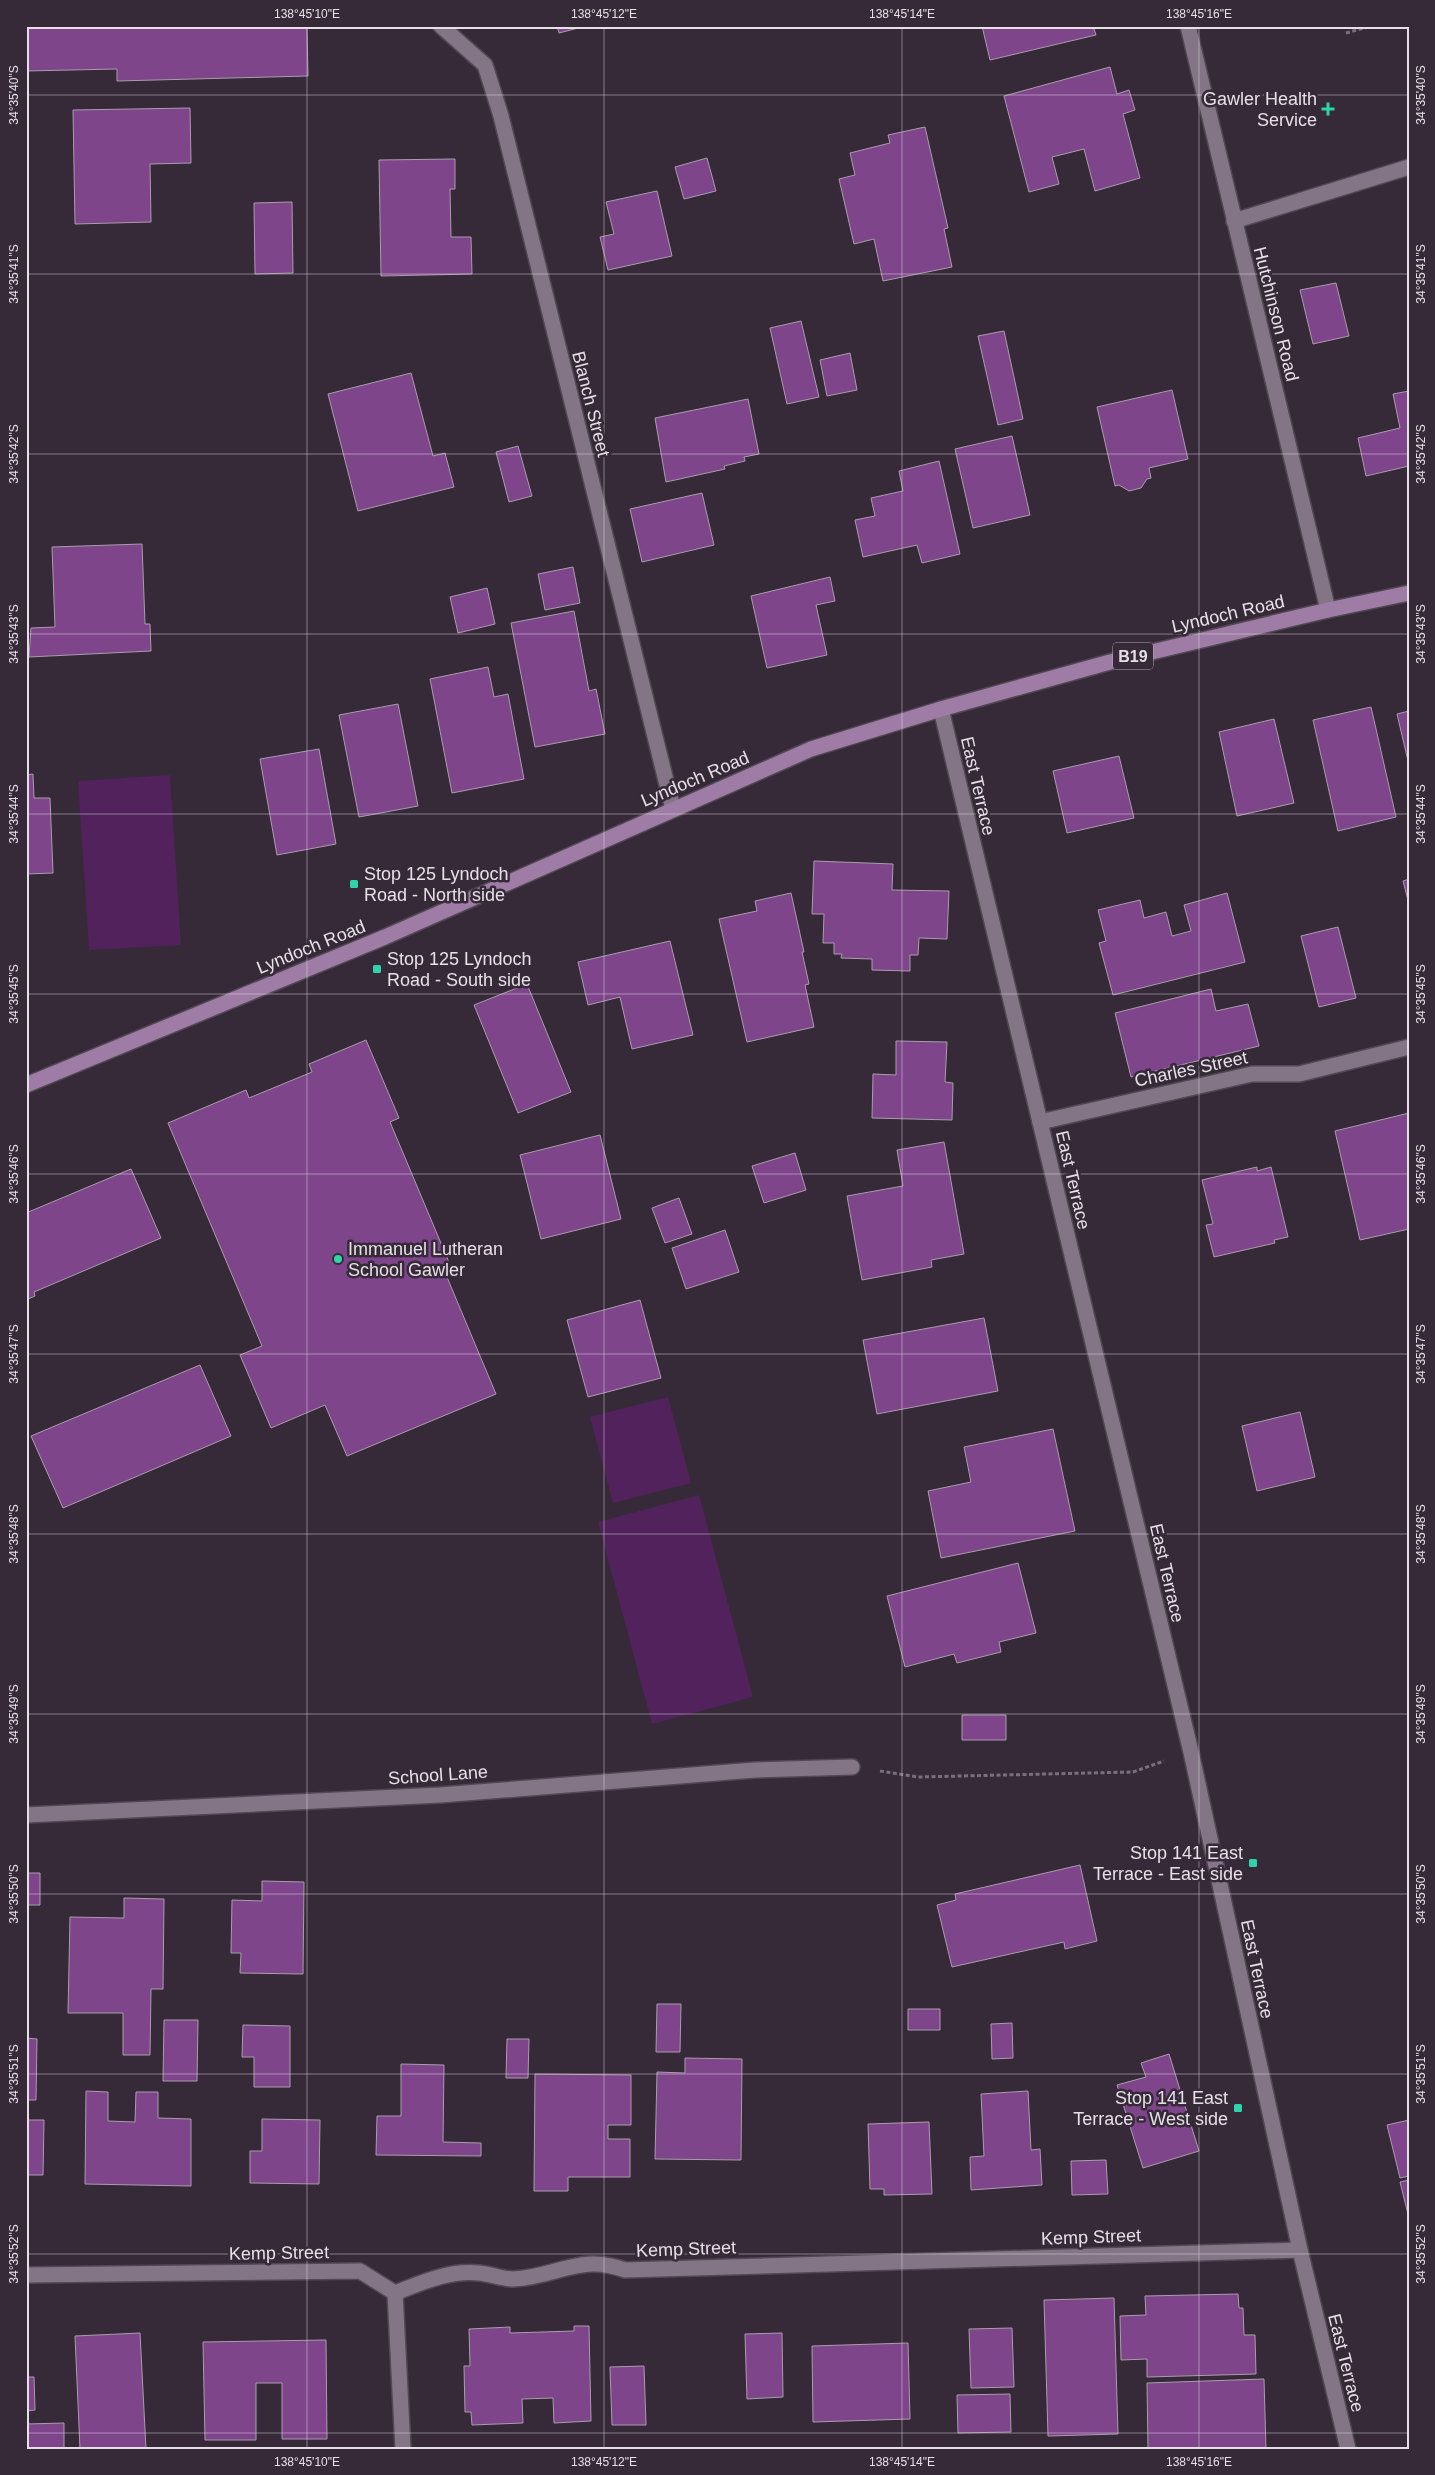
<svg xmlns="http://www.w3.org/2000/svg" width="1435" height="2475" font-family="Arial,sans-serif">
	<rect width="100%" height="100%" fill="#362a38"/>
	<path fill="#51225b" d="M 170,775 L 181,945 L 89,950 L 78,781 Z
		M 668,1397 L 691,1483 L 613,1503 L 590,1417 Z
		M 699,1495 L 753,1697 L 652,1724 L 598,1522 Z"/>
	<path fill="#7f458b" stroke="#aa9cad" d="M 26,26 L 307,28 L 308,76 L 117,81 L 117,69 L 26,71 Z
		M 557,26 L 586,26 L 559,33 Z
		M 982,26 L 1105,26 L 1094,29 L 1096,35 L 990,60 Z
		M 1110,67 L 1117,94 L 1129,90 L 1135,110 L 1123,114 L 1140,178 L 1095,191 L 1084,149 L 1052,157 L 1059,184 L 1029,192 L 1004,96 Z
		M 190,108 L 191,163 L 150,164 L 151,222 L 75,224 L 73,110 Z
		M 925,127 L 948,228 L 944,229 L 952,267 L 883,281 L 874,239 L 854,244 L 839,179 L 855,175 L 850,153 L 890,143 L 888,135 Z
		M 707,158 L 716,191 L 684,199 L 675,167 Z
		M 455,159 L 455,189 L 450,189 L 451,237 L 471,237 L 472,274 L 381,276 L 379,160 Z
		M 657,191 L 672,256 L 608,270 L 600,237 L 614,234 L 606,202 Z
		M 292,202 L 293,273 L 255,274 L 254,203 Z
		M 1336,283 L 1349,336 L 1313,344 L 1300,290 Z
		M 801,321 L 819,397 L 787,404 L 770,328 Z
		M 1004,331 L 1023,419 L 998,425 L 978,336 Z
		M 850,353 L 857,390 L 827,396 L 820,360 Z
		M 411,373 L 433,456 L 445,453 L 454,487 L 358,511 L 328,394 Z
		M 1172,390 L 1188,459 L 1149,468 L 1151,478 L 1147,479 L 1141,488 L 1129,491 L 1119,485 L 1115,486 L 1097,407 Z
		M 1409,391 L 1409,466 L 1366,476 L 1358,438 L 1400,428 L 1393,394 Z
		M 748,399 L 759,454 L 744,457 L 745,461 L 724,466 L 725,469 L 666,482 L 655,418 Z
		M 1012,436 L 1030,515 L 973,528 L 955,449 Z
		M 518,446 L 532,496 L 509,502 L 496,452 Z
		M 939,461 L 960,554 L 922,563 L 917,545 L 863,557 L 855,520 L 875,516 L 871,498 L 903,491 L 899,471 Z
		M 702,493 L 714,545 L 642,562 L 630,509 Z
		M 142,544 L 145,624 L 150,624 L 151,651 L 29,657 L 31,628 L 55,627 L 52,547 Z
		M 573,567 L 580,603 L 545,610 L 538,574 Z
		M 830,577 L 835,601 L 816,605 L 827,655 L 767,668 L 751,596 Z
		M 487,588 L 495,624 L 458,633 L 450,597 Z
		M 574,611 L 589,691 L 596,689 L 605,734 L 535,747 L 511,623 Z
		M 488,667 L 494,697 L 508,694 L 524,779 L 452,793 L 430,679 Z
		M 398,704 L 418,806 L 359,817 L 339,715 Z
		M 1371,707 L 1396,817 L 1338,831 L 1313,720 Z
		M 1409,711 L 1409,765 L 1397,714 Z
		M 1274,719 L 1294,803 L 1237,816 L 1219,732 Z
		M 319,749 L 336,844 L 277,855 L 260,759 Z
		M 1119,756 L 1134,818 L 1067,833 L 1053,771 Z
		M 33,774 L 34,798 L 50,798 L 53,873 L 26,874 L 26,775 Z
		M 814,861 L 893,864 L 892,890 L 949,891 L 947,939 L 919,938 L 918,955 L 910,955 L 910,971 L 872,970 L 872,959 L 841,958 L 842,954 L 834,954 L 834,943 L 823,943 L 824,914 L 812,914 Z
		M 1409,879 L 1409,904 L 1403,881 Z
		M 791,893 L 804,952 L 802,952 L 809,984 L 805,985 L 814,1027 L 747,1042 L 719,919 L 757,911 L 755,901 Z
		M 1227,893 L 1245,962 L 1113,995 L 1099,943 L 1106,941 L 1098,910 L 1140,900 L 1144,918 L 1166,912 L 1172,936 L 1191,931 L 1184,905 Z
		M 1338,927 L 1356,998 L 1319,1007 L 1301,936 Z
		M 670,941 L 693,1035 L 632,1049 L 620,997 L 588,1005 L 578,962 Z
		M 527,984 L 571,1092 L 518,1113 L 474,1005 Z
		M 1211,989 L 1216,1011 L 1248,1004 L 1259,1046 L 1131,1077 L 1115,1013 Z
		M 366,1040 L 399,1118 L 390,1122 L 451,1267 L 444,1270 L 496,1394 L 347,1456 L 325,1405 L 271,1428 L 240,1355 L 262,1346 L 168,1123 L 246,1090 L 249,1098 L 312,1072 L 309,1064 Z
		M 896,1041 L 947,1042 L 945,1082 L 953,1083 L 952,1120 L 872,1118 L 873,1074 L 896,1075 Z
		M 1409,1113 L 1409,1229 L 1360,1240 L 1335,1131 Z
		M 600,1135 L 621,1219 L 541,1239 L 520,1155 Z
		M 944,1142 L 964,1254 L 931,1260 L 932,1267 L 862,1280 L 847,1196 L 903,1186 L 897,1150 Z
		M 795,1153 L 806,1190 L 764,1203 L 752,1166 Z
		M 1257,1167 L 1257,1171 L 1271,1167 L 1288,1237 L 1274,1240 L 1275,1243 L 1214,1257 L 1206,1225 L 1213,1224 L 1202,1180 Z
		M 131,1169 L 161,1238 L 34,1292 L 35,1296 L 26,1300 L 26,1213 Z
		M 679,1198 L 692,1234 L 665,1243 L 652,1208 Z
		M 725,1230 L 739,1272 L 686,1289 L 672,1248 Z
		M 640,1300 L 661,1378 L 588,1397 L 567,1320 Z
		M 984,1318 L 998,1391 L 877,1414 L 863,1340 Z
		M 200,1365 L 231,1436 L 63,1508 L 31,1436 Z
		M 1300,1412 L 1315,1477 L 1257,1491 L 1242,1426 Z
		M 1053,1429 L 1075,1531 L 941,1558 L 928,1491 L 971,1482 L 964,1447 Z
		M 1018,1563 L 1036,1633 L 999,1642 L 1001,1652 L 957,1663 L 954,1654 L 905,1667 L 887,1596 Z
		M 962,1715 L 1006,1715 L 1006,1740 L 962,1740 Z
		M 1080,1865 L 1097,1941 L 1065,1949 L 1064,1942 L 952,1967 L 937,1905 L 956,1900 L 955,1894 Z
		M 26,1873 L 40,1873 L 40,1905 L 26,1905 Z
		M 262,1881 L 304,1882 L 303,1974 L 240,1973 L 241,1953 L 231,1953 L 232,1900 L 262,1901 Z
		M 124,1898 L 164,1899 L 163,1989 L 151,1989 L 150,2055 L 123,2055 L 123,2013 L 68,2013 L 70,1917 L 124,1918 Z
		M 657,2004 L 681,2004 L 680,2052 L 656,2052 Z
		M 908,2009 L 940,2009 L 940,2030 L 908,2030 Z
		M 164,2020 L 198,2020 L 197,2081 L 163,2081 Z
		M 1012,2023 L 1013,2058 L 992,2059 L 991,2024 Z
		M 243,2025 L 290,2026 L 290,2087 L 254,2087 L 254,2057 L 242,2057 Z
		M 26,2038 L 37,2039 L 36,2100 L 26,2100 Z
		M 507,2039 L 529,2039 L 528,2078 L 506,2078 Z
		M 1169,2054 L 1199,2151 L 1143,2168 L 1117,2085 L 1146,2077 L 1141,2063 Z
		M 685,2058 L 742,2059 L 741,2160 L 655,2159 L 657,2072 L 685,2073 Z
		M 401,2064 L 444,2065 L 443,2142 L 481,2143 L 481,2156 L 376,2155 L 377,2116 L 401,2116 Z
		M 535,2074 L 631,2075 L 631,2125 L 608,2125 L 608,2139 L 630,2139 L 630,2177 L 568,2177 L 568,2191 L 534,2191 Z
		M 86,2091 L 108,2092 L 108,2121 L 135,2122 L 136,2092 L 158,2092 L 158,2118 L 191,2119 L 191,2186 L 85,2184 Z
		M 1028,2091 L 1031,2150 L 1040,2149 L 1042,2185 L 971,2190 L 970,2157 L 984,2156 L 981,2094 Z
		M 262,2119 L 320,2120 L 319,2184 L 250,2183 L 250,2151 L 262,2151 Z
		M 26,2120 L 44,2120 L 43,2175 L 26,2175 Z
		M 1409,2120 L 1409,2176 L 1400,2178 L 1387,2125 Z
		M 929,2122 L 932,2194 L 884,2195 L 884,2189 L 870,2189 L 868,2124 Z
		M 1106,2160 L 1108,2194 L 1072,2195 L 1071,2161 Z
		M 1409,2180 L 1409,2218 L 1400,2182 Z
		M 1238,2294 L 1239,2308 L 1243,2308 L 1244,2335 L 1255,2335 L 1256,2374 L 1147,2377 L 1147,2359 L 1121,2360 L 1120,2316 L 1146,2315 L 1145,2296 Z
		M 1114,2298 L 1118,2434 L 1048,2436 L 1044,2300 Z
		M 574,2326 L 589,2326 L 591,2421 L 554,2423 L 553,2398 L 522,2399 L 523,2423 L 472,2425 L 471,2412 L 465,2412 L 464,2366 L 470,2366 L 469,2329 L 510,2327 L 510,2333 L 574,2331 Z
		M 1012,2328 L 1014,2387 L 971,2388 L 969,2329 Z
		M 140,2333 L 146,2449 L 80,2449 L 75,2336 Z
		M 782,2333 L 783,2397 L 747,2399 L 745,2334 Z
		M 326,2340 L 327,2439 L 282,2439 L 282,2383 L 256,2383 L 256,2440 L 205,2440 L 203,2342 Z
		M 908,2343 L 910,2419 L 813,2422 L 812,2346 Z
		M 644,2366 L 646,2425 L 612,2425 L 610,2367 Z
		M 26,2377 L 34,2377 L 35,2410 L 26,2411 Z
		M 1264,2379 L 1266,2449 L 1148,2449 L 1147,2383 Z
		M 1010,2394 L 1011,2432 L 958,2433 L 957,2395 Z
		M 64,2423 L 64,2449 L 26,2449 L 26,2424 Z"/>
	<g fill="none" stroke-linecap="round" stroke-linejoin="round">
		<g stroke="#514853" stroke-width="18">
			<path id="service" d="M 1234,221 L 1409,167"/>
		</g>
		<g stroke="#514853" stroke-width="18">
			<path id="minor" d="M 441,26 L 485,65 L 501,116 L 673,809
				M 1188,26 L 1328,610
				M 1040,1122 L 1252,1074 L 1299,1074 L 1409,1047
				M 26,1815 L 440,1795 L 755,1770 L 852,1767
				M 26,2275 L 360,2271 L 395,2293
				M 395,2293 C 423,2282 449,2270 479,2273 C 491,2274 502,2279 513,2279 C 558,2277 579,2253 625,2270 L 1300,2250
				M 395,2293 L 403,2449"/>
		</g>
		<g stroke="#514853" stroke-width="18">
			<path id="tertiary" d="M 941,709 L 1191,1752 L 1300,2250 L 1348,2449"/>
		</g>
		<g stroke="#514853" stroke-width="18">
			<path id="primary" d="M 26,1085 L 385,937 L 811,749 L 941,709 L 1110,662 L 1328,610 L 1409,593"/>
		</g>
		<path stroke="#7a707c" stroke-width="3" stroke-dasharray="4 2.5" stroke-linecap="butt" d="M 1346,33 L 1372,26
			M 880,1771 L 918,1777 L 1133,1772 L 1164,1761"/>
		<use href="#service" stroke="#837585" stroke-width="15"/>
		<use href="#minor" stroke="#837585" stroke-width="15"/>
		<use href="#tertiary" stroke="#837585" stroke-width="15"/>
		<use href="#primary" stroke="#9f7ca5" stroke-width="15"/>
	</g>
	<path fill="none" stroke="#e6dfe8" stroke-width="1" stroke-opacity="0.45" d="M 307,26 L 307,2449M 604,26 L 604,2449M 902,26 L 902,2449M 1199,26 L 1199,2449M 26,95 L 1409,95M 26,274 L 1409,274M 26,454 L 1409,454M 26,634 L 1409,634M 26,814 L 1409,814M 26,994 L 1409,994M 26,1174 L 1409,1174M 26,1354 L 1409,1354M 26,1534 L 1409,1534M 26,1714 L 1409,1714M 26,1894 L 1409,1894M 26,2074 L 1409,2074M 26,2254 L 1409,2254M 26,2433 L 1409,2433"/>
	<g fill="#2fd4aa" stroke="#362a38" stroke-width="2">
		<path d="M1325.5 101.5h5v5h5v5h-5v5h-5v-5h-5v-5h5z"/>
		<rect x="349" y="879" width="10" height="10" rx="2.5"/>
		<rect x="372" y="964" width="10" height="10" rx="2.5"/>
		<circle cx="338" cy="1259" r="5"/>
		<rect x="1248" y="1858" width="10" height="10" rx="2.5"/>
		<rect x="1233" y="2103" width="10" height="10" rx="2.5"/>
	</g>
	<g text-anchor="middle" stroke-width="5" stroke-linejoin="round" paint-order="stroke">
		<rect fill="#362a38" stroke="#b1a9b3" stroke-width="1" x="1113" y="642.5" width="40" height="27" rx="4"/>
		<g font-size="16" font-weight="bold" fill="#e6dfe8">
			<text x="1133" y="662">B19</text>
		</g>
		<g font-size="18" fill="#e6dfe8" stroke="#362a38" text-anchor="end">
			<text x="1317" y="105">Gawler Health<tspan x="1317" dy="21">Service</tspan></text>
			<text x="364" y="880" text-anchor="start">Stop 125 Lyndoch<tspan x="364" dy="21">Road - North side</tspan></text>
			<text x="387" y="965" text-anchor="start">Stop 125 Lyndoch<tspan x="387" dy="21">Road - South side</tspan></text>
			<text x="348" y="1255" text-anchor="start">Immanuel Lutheran<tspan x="348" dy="21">School Gawler</tspan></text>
			<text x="1243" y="1859">Stop 141 East<tspan x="1243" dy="21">Terrace - East side</tspan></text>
			<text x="1228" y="2104">Stop 141 East<tspan x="1228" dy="21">Terrace - West side</tspan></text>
		</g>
		<g font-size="18" fill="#e6dfe8" stroke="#362a38">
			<text transform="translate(1276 314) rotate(76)" y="6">Hutchinson Road</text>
			<text transform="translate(591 404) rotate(76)" y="6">Blanch Street</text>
			<text transform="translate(1228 614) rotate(-13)" y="6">Lyndoch Road</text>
			<text transform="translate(695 779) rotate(-23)" y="6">Lyndoch Road</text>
			<text transform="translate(978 786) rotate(77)" y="6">East Terrace</text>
			<text transform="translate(311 947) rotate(-22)" y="6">Lyndoch Road</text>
			<text transform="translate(1191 1069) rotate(-12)" y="6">Charles Street</text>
			<text transform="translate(1073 1180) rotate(77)" y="6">East Terrace</text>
			<text transform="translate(1167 1573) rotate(77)" y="6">East Terrace</text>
			<text transform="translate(438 1775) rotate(-4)" y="6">School Lane</text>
			<text transform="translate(1257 1969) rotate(78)" y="6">East Terrace</text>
			<text transform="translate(1091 2237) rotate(-2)" y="6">Kemp Street</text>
			<text transform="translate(686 2249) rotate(-2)" y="6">Kemp Street</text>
			<text transform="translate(279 2253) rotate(-1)" y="6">Kemp Street</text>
			<text transform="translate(1346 2363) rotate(76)" y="6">East Terrace</text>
		</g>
	</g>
	<rect width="1435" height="2475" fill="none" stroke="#362a38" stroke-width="55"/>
	<rect x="28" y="28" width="1380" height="2420" fill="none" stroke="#e6dfe8" stroke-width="2"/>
	<g font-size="12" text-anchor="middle" fill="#e6dfe8">
		<text x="307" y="18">138°45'10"E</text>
		<text x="604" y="18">138°45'12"E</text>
		<text x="902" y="18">138°45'14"E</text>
		<text x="1199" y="18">138°45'16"E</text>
		<text transform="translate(14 95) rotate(-90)" y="4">34°35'40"S</text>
		<text transform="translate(1421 95) rotate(-90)" y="4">34°35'40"S</text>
		<text transform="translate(14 274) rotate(-90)" y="4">34°35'41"S</text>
		<text transform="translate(1421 274) rotate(-90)" y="4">34°35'41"S</text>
		<text transform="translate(14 454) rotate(-90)" y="4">34°35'42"S</text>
		<text transform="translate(1421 454) rotate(-90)" y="4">34°35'42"S</text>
		<text transform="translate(14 634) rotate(-90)" y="4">34°35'43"S</text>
		<text transform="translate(1421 634) rotate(-90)" y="4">34°35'43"S</text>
		<text transform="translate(14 814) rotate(-90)" y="4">34°35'44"S</text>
		<text transform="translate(1421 814) rotate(-90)" y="4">34°35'44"S</text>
		<text transform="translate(14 994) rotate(-90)" y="4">34°35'45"S</text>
		<text transform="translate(1421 994) rotate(-90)" y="4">34°35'45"S</text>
		<text transform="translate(14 1174) rotate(-90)" y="4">34°35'46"S</text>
		<text transform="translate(1421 1174) rotate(-90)" y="4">34°35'46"S</text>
		<text transform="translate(14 1354) rotate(-90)" y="4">34°35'47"S</text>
		<text transform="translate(1421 1354) rotate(-90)" y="4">34°35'47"S</text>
		<text transform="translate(14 1534) rotate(-90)" y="4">34°35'48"S</text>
		<text transform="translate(1421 1534) rotate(-90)" y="4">34°35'48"S</text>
		<text transform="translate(14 1714) rotate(-90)" y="4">34°35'49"S</text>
		<text transform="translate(1421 1714) rotate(-90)" y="4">34°35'49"S</text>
		<text transform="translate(14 1894) rotate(-90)" y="4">34°35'50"S</text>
		<text transform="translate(1421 1894) rotate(-90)" y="4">34°35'50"S</text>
		<text transform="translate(14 2074) rotate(-90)" y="4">34°35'51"S</text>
		<text transform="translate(1421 2074) rotate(-90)" y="4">34°35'51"S</text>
		<text transform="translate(14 2254) rotate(-90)" y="4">34°35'52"S</text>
		<text transform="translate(1421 2254) rotate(-90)" y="4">34°35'52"S</text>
		<text x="307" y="2466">138°45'10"E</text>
		<text x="604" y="2466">138°45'12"E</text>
		<text x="902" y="2466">138°45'14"E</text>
		<text x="1199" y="2466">138°45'16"E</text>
	</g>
</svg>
